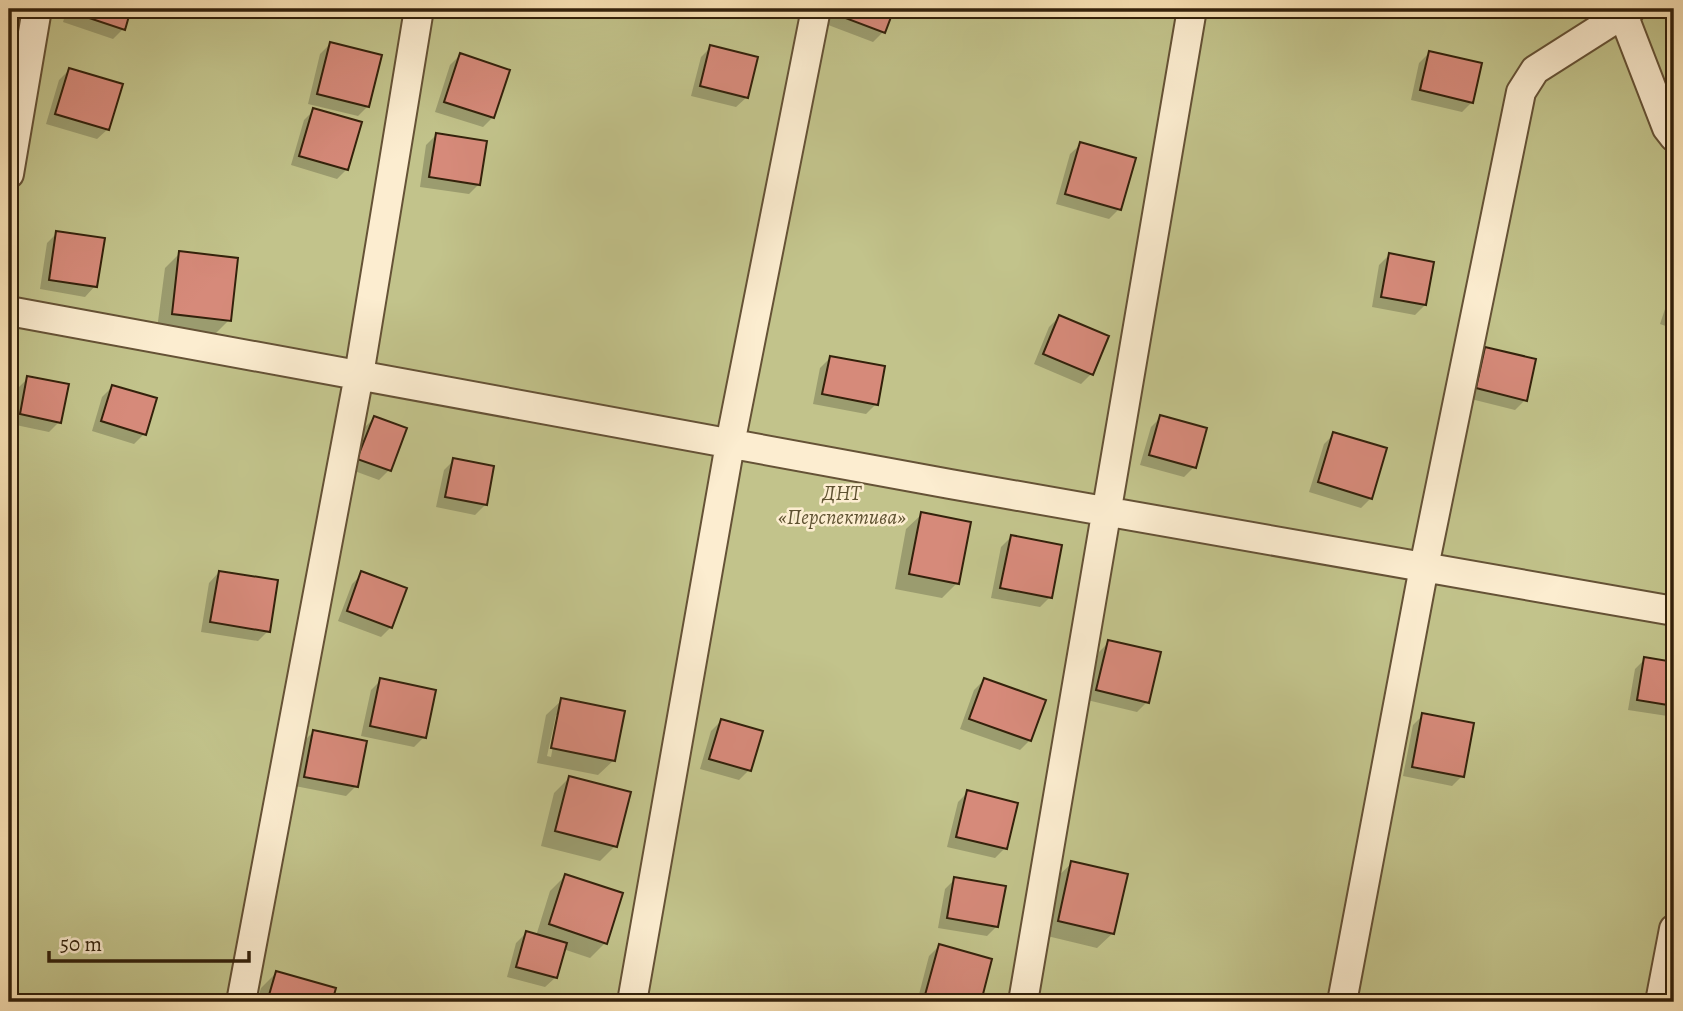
<svg xmlns="http://www.w3.org/2000/svg" width="1683" height="1011" font-family="Alegreya,serif">
	<rect width="100%" height="100%" fill="#fae3b6"/>
	<filter id="stains"><feTurbulence type="fractalNoise" baseFrequency=".00286" numOctaves="4"/><feColorMatrix values="0 0 0 0 .2 0 0 0 0 .09 0 0 0 0 .02 0 0 0 .5 -.17"/></filter>
	<radialGradient id="worn" r=".72"><stop offset=".6" stop-color="#630" stop-opacity="0"/><stop offset="1" stop-color="#630" stop-opacity=".3"/></radialGradient>
	<path fill="#c2c38b" stroke="#7a724b" stroke-width="2" d="M 9,9 L 1674,9 L 1674,13 L 1669,19 L 1674,27 L 1674,1002 L 9,1002 Z"/>
	<path fill="#0003" fill-rule="evenodd" d="M 67,9 L 129,9 L 123,29 L 113,39 L 63,22 Z
		M 828,9 L 892,9 L 883,32 L 873,42 L 823,23 Z
		M 330,44 L 368,106 L 358,116 L 308,104 L 320,54 Z
		M 711,47 L 747,97 L 736,107 L 691,96 L 701,57 Z
		M 1429,53 L 1472,102 L 1462,112 L 1411,100 L 1419,63 Z
		M 460,55 L 493,117 L 483,127 L 435,112 L 450,65 Z
		M 69,70 L 108,129 L 97,139 L 46,124 L 59,80 Z
		M 314,110 L 347,169 L 337,179 L 291,165 L 304,120 Z
		M 436,135 L 479,184 L 469,194 L 420,187 L 426,145 Z
		M 1081,144 L 1119,209 L 1109,219 L 1056,204 L 1070,154 Z
		M 57,233 L 95,286 L 85,297 L 40,289 L 47,243 Z
		M 180,253 L 229,320 L 214,335 L 157,329 L 165,268 Z
		M 1389,255 L 1425,305 L 1415,315 L 1372,307 L 1379,265 Z
		M 1674,282 L 1674,329 L 1660,324 Z
		M 1059,317 L 1091,374 L 1081,384 L 1034,364 L 1049,327 Z
		M 1486,349 L 1525,400 L 1515,410 L 1467,398 L 1476,359 Z
		M 830,358 L 876,404 L 866,414 L 813,404 L 820,368 Z
		M 28,378 L 59,422 L 49,432 L 11,424 L 18,388 Z
		M 112,387 L 144,434 L 134,444 L 92,431 L 102,397 Z
		M 1161,417 L 1194,467 L 1184,477 L 1140,465 L 1151,427 Z
		M 374,418 L 405,429 L 389,470 L 379,480 L 349,469 L 364,428 Z
		M 1334,434 L 1371,498 L 1361,508 L 1309,492 L 1324,444 Z
		M 454,460 L 485,505 L 475,515 L 436,507 L 444,470 Z
		M 922,514 L 957,583 L 942,598 L 895,589 L 906,529 Z
		M 1011,537 L 1050,597 L 1040,607 L 991,598 L 1001,547 Z
		M 219,572 L 268,631 L 258,641 L 201,632 L 209,583 Z
		M 362,574 L 391,627 L 381,637 L 338,621 L 352,584 Z
		M 1109,642 L 1147,702 L 1137,712 L 1087,700 L 1099,652 Z
		M 1645,659 L 1674,663 L 1674,717 L 1628,710 L 1635,669 Z
		M 381,680 L 424,737 L 414,747 L 361,736 L 371,690 Z
		M 984,680 L 1030,740 L 1020,750 L 960,729 L 974,690 Z
		M 562,700 L 614,760 L 598,775 L 537,763 L 546,715 ZM 556,715 L 559,715 L 551,757 L 547,756 Z
		M 1423,715 L 1462,776 L 1452,786 L 1403,776 L 1413,725 Z
		M 721,721 L 749,770 L 739,780 L 700,769 L 711,731 Z
		M 313,732 L 356,786 L 346,796 L 295,786 L 303,742 Z
		M 569,778 L 615,846 L 600,861 L 541,846 L 554,793 Z
		M 968,792 L 1005,848 L 995,858 L 947,847 L 958,802 Z
		M 1072,863 L 1113,933 L 1097,948 L 1043,935 L 1056,878 Z
		M 565,876 L 605,943 L 590,958 L 563,949 L 556,977 L 545,987 L 507,977 L 516,943 L 526,933 L 536,936 L 550,891 Z
		M 955,879 L 997,926 L 987,936 L 938,928 L 945,889 Z
		M 939,946 L 990,960 L 979,1002 L 917,1002 L 929,956 Z
		M 276,973 L 333,989 L 330,1002 L 257,1002 L 261,988 Z"/>
	<path fill="#d68a7a" stroke="#33210b" stroke-width="2" d="M 73,9 L 131,9 L 125,30 L 71,12 Z
		M 833,9 L 894,9 L 885,33 L 832,13 Z
		M 330,42 L 382,55 L 369,107 L 317,94 Z
		M 710,45 L 758,57 L 748,98 L 700,86 Z
		M 1429,51 L 1482,63 L 1473,103 L 1420,90 Z
		M 460,53 L 510,70 L 494,118 L 444,102 Z
		M 69,68 L 123,84 L 109,130 L 55,114 Z
		M 313,108 L 362,122 L 348,170 L 299,156 Z
		M 436,133 L 487,141 L 480,185 L 429,177 Z
		M 1080,142 L 1136,158 L 1121,210 L 1065,194 Z
		M 56,231 L 105,238 L 97,287 L 49,280 Z
		M 179,251 L 238,258 L 231,321 L 172,314 Z
		M 1389,253 L 1434,262 L 1426,305 L 1381,297 Z
		M 1674,297 L 1674,316 L 1669,314 Z
		M 1059,315 L 1109,336 L 1093,375 L 1043,354 Z
		M 1485,347 L 1536,359 L 1527,401 L 1476,388 Z
		M 830,356 L 885,366 L 878,405 L 822,394 Z
		M 27,376 L 69,384 L 61,423 L 20,414 Z
		M 112,385 L 157,398 L 146,435 L 101,421 Z
		M 1160,415 L 1207,428 L 1196,468 L 1149,455 Z
		M 374,416 L 407,428 L 391,471 L 357,459 Z
		M 1333,432 L 1387,448 L 1372,499 L 1318,482 Z
		M 453,458 L 494,466 L 487,505 L 445,497 Z
		M 921,512 L 971,522 L 959,584 L 909,574 Z
		M 1011,535 L 1062,545 L 1052,598 L 1000,588 Z
		M 219,571 L 278,580 L 270,632 L 210,622 Z
		M 361,571 L 407,588 L 392,628 L 347,611 Z
		M 1108,640 L 1161,652 L 1149,703 L 1096,690 Z
		M 1644,657 L 1674,662 L 1674,706 L 1637,700 Z
		M 380,678 L 436,690 L 426,738 L 370,726 Z
		M 984,678 L 1046,700 L 1031,741 L 969,719 Z
		M 561,698 L 625,711 L 615,761 L 551,748 Z
		M 1422,713 L 1474,723 L 1464,777 L 1412,767 Z
		M 721,719 L 763,731 L 751,771 L 709,759 Z
		M 313,730 L 367,741 L 358,787 L 304,777 Z
		M 569,776 L 631,792 L 617,847 L 555,831 Z
		M 967,790 L 1018,803 L 1007,849 L 956,837 Z
		M 1071,861 L 1128,874 L 1114,934 L 1058,921 Z
		M 565,874 L 623,893 L 607,944 L 549,924 Z
		M 954,877 L 1006,886 L 998,927 L 947,918 Z
		M 526,931 L 567,943 L 557,978 L 516,967 Z
		M 939,944 L 992,959 L 981,1002 L 952,1002 L 925,995 Z
		M 276,971 L 336,988 L 332,1002 L 267,1002 Z"/>
	<g fill="none" stroke-linecap="round" stroke-linejoin="round">
		<g stroke="#655236" stroke-width="32">
			<path id="minor" d="M 1621,9 L 1667,128 L 1674,137
				M 9,174 L 37,9
				M 9,311 L 950,484 L 1674,611
				M 241,1002 L 359,375 L 419,9
				M 632,1002 L 730,444 L 816,9
				M 1023,1002 L 1192,9
				M 1342,1002 L 1424,567 L 1521,92 L 1535,70 L 1631,9
				M 1660,1002 L 1674,929"/>
		</g>
		<use href="#minor" stroke="#fcedd0" stroke-width="28"/>
	</g>
	<g text-anchor="middle" stroke-width="5" stroke-linejoin="round" paint-order="stroke">
		<g font-size="21" font-style="italic" fill="#5e5231" stroke="#fcedd0">
			<text x="842" y="500">ДНТ<tspan x="842" dy="24">«Перспектива»</tspan></text>
		</g>
	</g>
	<rect width="1683" height="1011" fill="none" stroke="#fae3b6" stroke-width="35"/>
	<rect x="10" y="10" width="1662" height="990" fill="none" stroke="#33210b" stroke-width="3.5"/>
	<rect x="18" y="18" width="1648" height="976" fill="none" stroke="#33210b" stroke-width="2"/>
	<path d="M49 951v10h200v-10" fill="none" stroke="#33210b" stroke-width="3.5"/>
	<text x="60" y="951" font-size="21" fill="#33210b" stroke="#fcedd0" stroke-width="5" paint-order="stroke">50 m</text>
	<rect width="100%" height="100%" filter="url(#stains)"/>
	<rect width="100%" height="100%" fill="url(#worn)"/>
</svg>
